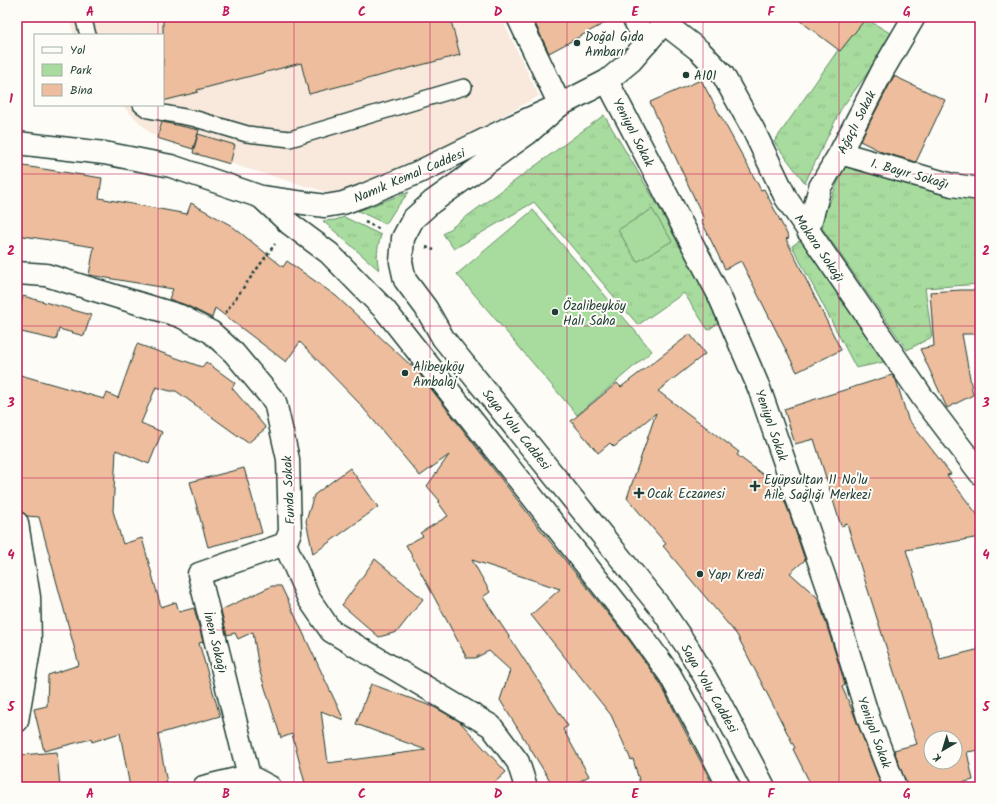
<svg xmlns="http://www.w3.org/2000/svg" width="997" height="804" font-family="Kalam,sans-serif">
	<defs>
		<pattern id="grass-tufts" width="24" height="20" patternUnits="userSpaceOnUse"><rect width="24" height="20" fill="#a8dc9e"/><path d="M3 7l-1-3M5 7V3M7 7l1-3M15 17l-1-3M17 17v-4M19 17l1-3" fill="none" stroke="#90be89"/></pattern>
	</defs>
	<rect width="100%" height="100%" fill="#fdfcf7"/>
	<filter id="ink" filterUnits="userSpaceOnUse"><feTurbulence type="fractalNoise" baseFrequency=".025" numOctaves="2"/><feDisplacementMap in="SourceGraphic" scale="8" xChannelSelector="R" yChannelSelector="G"/><feConvolveMatrix kernelMatrix="1 2 1 2 8 2 1 2 1" color-interpolation-filters="sRGB"/></filter>
	<g filter="url(#ink)">
		<path fill="#f8e9dc" d="M 69,17 L 501,17 L 539,96 L 418,163 L 333,194 L 241,167 L 151,134 L 122,105 L 163,105 L 163,35 L 74,35 Z"/>
		<path fill="url(#grass-tufts)" stroke="#648c69" d="M 861,17 L 863,17 L 895,36 L 841,109 L 805,183 L 774,142 Z
			M 604,115 L 657,204 L 721,321 L 708,330 L 684,293 L 638,325 L 534,202 L 454,249 L 443,234 Z
			M 847,160 L 980,187 L 980,284 L 925,288 L 932,337 L 907,350 L 820,225 Z
			M 409,192 L 394,211 L 386,224 L 358,211 Z
			M 344,217 L 381,235 C 377,248 376,257 379,270 L 323,221 L 335,220 Z
			M 805,237 L 889,361 L 856,368 L 792,246 Z"/>
		<path fill="#a8dc9e" stroke="#648c69" d="M 652,209 L 672,241 L 637,262 L 618,230 Z
			M 533,210 L 652,351 L 577,415 L 457,274 Z"/>
		<path fill="#edbd9d" stroke="#1f3d34" fill-rule="evenodd" d="M 163,17 L 450,17 L 460,55 L 309,94 L 301,63 L 197,90 L 198,92 L 163,101 Z
			M 532,17 L 616,17 L 549,53 Z
			M 795,17 L 867,17 L 840,51 Z
			M 894,76 L 945,100 L 916,162 L 882,152 L 860,141 Z
			M 701,80 L 761,190 L 764,189 L 789,238 L 786,239 L 841,350 L 797,372 L 741,261 L 725,269 L 701,220 L 704,219 L 650,102 Z
			M 162,122 L 199,130 L 193,149 L 157,138 Z
			M 198,134 L 235,145 L 230,164 L 193,153 Z
			M 17,165 L 102,178 L 99,198 L 187,214 L 191,203 L 232,226 L 283,267 L 287,261 L 336,296 L 418,372 L 540,529 L 629,640 L 660,683 L 714,787 L 641,787 L 633,759 L 631,760 L 611,715 L 531,615 L 560,589 L 472,560 L 490,592 L 483,597 L 568,726 L 563,729 L 589,776 L 570,787 L 554,787 L 500,700 L 510,670 L 489,651 L 475,658 L 467,658 L 406,545 L 423,536 L 420,533 L 448,516 L 438,502 L 440,501 L 427,486 L 449,455 L 420,476 L 359,403 L 300,342 L 286,362 L 215,308 L 212,318 L 186,305 L 169,299 L 173,289 L 89,275 L 94,247 L 17,235 Z
			M 961,290 L 980,290 L 980,334 L 962,334 L 973,395 L 947,408 L 920,349 L 934,346 L 930,292 Z
			M 23,296 L 91,315 L 84,336 L 59,329 L 56,340 L 17,331 L 17,320 Z
			M 690,334 L 705,354 L 658,391 L 739,452 L 737,455 L 778,486 L 789,512 L 805,560 L 790,573 L 818,598 L 842,674 L 845,685 L 842,687 L 853,712 L 882,787 L 812,787 L 793,749 L 795,748 L 737,635 L 663,546 L 666,544 L 627,498 L 656,413 L 614,447 L 610,443 L 598,453 L 571,421 L 617,383 L 621,387 Z
			M 137,344 L 202,367 L 206,362 L 235,383 L 232,388 L 266,428 L 248,443 L 176,391 L 170,391 L 156,387 L 141,423 L 162,432 L 149,464 L 116,450 L 113,511 L 123,544 L 142,538 L 161,607 L 176,602 L 179,612 L 194,608 L 203,642 L 199,643 L 220,716 L 158,734 L 167,783 L 141,787 L 130,787 L 120,733 L 92,742 L 91,739 L 44,751 L 34,709 L 47,706 L 48,675 L 79,665 L 39,517 L 27,516 L 22,512 L 17,511 L 17,374 L 104,399 L 107,393 L 118,398 Z
			M 892,375 L 896,380 L 908,419 L 951,474 L 947,475 L 980,518 L 980,537 L 906,550 L 940,659 L 980,649 L 980,750 L 967,752 L 973,780 L 945,787 L 907,787 L 894,750 L 917,744 L 847,524 L 841,526 L 814,439 L 795,444 L 784,409 ZM 931,738 L 955,738 L 955,762 L 931,762 Z
			M 244,468 L 262,533 L 208,547 L 190,482 Z
			M 350,468 L 378,507 L 313,554 L 306,521 L 314,495 Z
			M 375,559 L 423,599 L 397,632 L 379,637 L 342,605 Z
			M 272,586 L 281,586 L 344,720 L 321,711 L 328,763 L 426,750 L 356,724 L 371,684 L 434,707 L 459,721 L 506,772 L 490,787 L 306,787 L 292,734 L 281,738 L 259,669 L 253,632 L 238,639 L 235,633 L 227,635 L 221,610 Z
			M 57,752 L 60,787 L 19,787 L 21,755 Z"/>
		<g fill="none" stroke-linecap="round" stroke-linejoin="round">
			<g stroke="#1f3d34" stroke-width="18">
				<path id="service" d="M 83,17 L 88,35
					M 141,105 L 148,110 L 196,119 L 247,134 L 290,139 L 464,87"/>
			</g>
			<g stroke="#1f3d34" stroke-width="25">
				<path id="minor" d="M 518,17 L 560,105
					M 633,17 L 647,43
					M 664,23 L 700,51 L 723,75 L 753,129 L 786,198 L 923,398 L 980,473
					M 607,81 L 719,295 L 759,388 L 831,596 L 869,720 L 895,787
					M 840,153 L 952,185 L 980,189
					M 808,231 L 820,187 L 840,153 L 883,70 L 914,17
					M 17,273 L 46,275 L 180,316 L 211,332 L 234,353 L 275,402 L 288,459 L 290,532 L 285,544 L 309,599 L 331,631 L 491,726 L 518,762 L 526,787
					M 17,523 L 29,597 L 30,644 L 17,721
					M 204,787 L 249,776
					M 270,787 L 249,776 L 199,574 L 285,544"/>
			</g>
			<g stroke="#1f3d34" stroke-width="25">
				<path id="secondary" d="M 560,105 L 528,133 L 432,202 L 413,219 L 403,238 L 401,262 L 405,280 L 426,308 L 443,338 L 660,607 L 688,648 L 720,703 L 764,787
					M 17,143 L 104,153 L 171,166 L 261,197 L 325,206 L 343,203 L 362,196 L 419,172 L 513,126 L 560,105 L 607,81 L 631,61 L 669,17
					M 261,197 L 290,224 L 329,253 L 385,310 L 639,632 L 670,675 L 696,723 L 729,787"/>
			</g>
			<path stroke="#1f3d34" stroke-width="2.5" stroke-dasharray="3 3" stroke-linecap="butt" d="M 365,222 L 380,229
				M 426,247 L 434,250
				M 225,313 L 275,244"/>
			<use href="#service" stroke="#fdfcf7" stroke-width="15"/>
			<use href="#minor" stroke="#fdfcf7" stroke-width="22"/>
			<use href="#secondary" stroke="#fdfcf7" stroke-width="22"/>
		</g>
	</g>
	<path fill="none" stroke="#c2185b" stroke-width="1" stroke-opacity="0.55" d="M 158,17 L 158,35M 294,17 L 294,787M 430,17 L 430,787M 567,17 L 567,787M 703,17 L 703,787M 839,17 L 839,787M 158,105 L 158,787M 17,174 L 980,174M 17,326 L 980,326M 17,478 L 980,478M 17,630 L 980,630"/>
	<g fill="#1f3d34" stroke="#fdfcf7" stroke-width="1.5">
		<circle cx="577" cy="43" r="4"/>
		<circle cx="686" cy="75" r="4"/>
		<circle cx="555" cy="312" r="4"/>
		<circle cx="405" cy="373" r="4"/>
		<path d="M753 480h4v4h4v4h-4v4h-4v-4h-4v-4h4z"/>
		<path d="M637 487h4v4h4v4h-4v4h-4v-4h-4v-4h4z"/>
		<circle cx="700" cy="574" r="4"/>
	</g>
	<g text-anchor="middle" stroke-width="4" stroke-linejoin="round" paint-order="stroke">
		<g font-size="13" fill="#1f3d34" stroke="#fdfcf7" text-anchor="start">
			<text x="585" y="41">Doğal Gıda<tspan x="585" dy="15">Ambarı</tspan></text>
			<text x="694" y="80">A101</text>
			<text x="563" y="310">Özalibeyköy<tspan x="563" dy="15">Halı Saha</tspan></text>
			<text x="413" y="371">Alibeyköy<tspan x="413" dy="15">Ambalaj</tspan></text>
			<text x="764" y="484">Eyüpsultan 11 No'lu<tspan x="764" dy="15">Aile Sağlığı Merkezi</tspan></text>
			<text x="647" y="498">Ocak Eczanesi</text>
			<text x="708" y="579">Yapı Kredi</text>
		</g>
		<g font-size="13" fill="#1f3d34" stroke="#fdfcf7">
			<text transform="translate(856 122) rotate(-63)" y="5">Ağaçlı Sokak</text>
			<text transform="translate(634 132) rotate(63)" y="5">Yeniyol Sokak</text>
			<text transform="translate(910 173) rotate(16)" y="5">1. Bayır Sokağı</text>
			<text transform="translate(409 175) rotate(-23)" y="5">Namık Kemal Caddesi</text>
			<text transform="translate(820 248) rotate(56)" y="5">Makara Sokağı</text>
			<text transform="translate(772 425) rotate(71)" y="5">Yeniyol Sokak</text>
			<text transform="translate(517 429) rotate(51)" y="5">Saya Yolu Caddesi</text>
			<text transform="translate(288 490) rotate(-93)" y="5">Funda Sokak</text>
			<text transform="translate(216 642) rotate(76)" y="5">İnen Sokağı</text>
			<text transform="translate(710 688) rotate(60)" y="5">Saya Yolu Caddesi</text>
			<text transform="translate(875 732) rotate(70)" y="5">Yeniyol Sokak</text>
		</g>
	</g>
	<rect width="997" height="804" fill="none" stroke="#fdfcf7" stroke-width="44"/>
	<rect x="34" y="34" width="130" height="72" fill="#fdfcf7" stroke="#a4b0a9"/>
	<rect x="42" y="47" width="20" height="6" fill="#fdfcf7" stroke="#a4b0a9"/>
	<text x="70" y="54" font-size="12" fill="#1f3d34">Yol</text>
	<rect x="42" y="64" width="20" height="12" fill="#a8dc9e" stroke="#a4b0a9"/>
	<text x="70" y="74" font-size="12" fill="#1f3d34">Park</text>
	<rect x="42" y="84" width="20" height="12" fill="#edbd9d" stroke="#a4b0a9"/>
	<text x="70" y="94" font-size="12" fill="#1f3d34">Bina</text>
	<g transform="translate(943 750) rotate(218)"><circle r="19" fill="#fdfcf7" stroke="#a4b0a9"/>
	<path d="M0-3L7 15L0 10L-7 15Z" fill="#1f3d34"/>
	<text y="-6" font-size="11" font-weight="bold" text-anchor="middle" fill="#1f3d34">K</text>
	</g>
	<rect x="22" y="22" width="953" height="760" fill="none" stroke="#c2185b" stroke-width="1.5"/>
	<g font-size="13" text-anchor="middle" font-weight="bold" fill="#c2185b">
		<text x="90" y="16">A</text>
		<text x="226" y="16">B</text>
		<text x="362" y="16">C</text>
		<text x="498" y="16">D</text>
		<text x="635" y="16">E</text>
		<text x="771" y="16">F</text>
		<text x="907" y="16">G</text>
		<text x="11" y="103">1</text>
		<text x="986" y="103">1</text>
		<text x="11" y="255">2</text>
		<text x="986" y="255">2</text>
		<text x="11" y="407">3</text>
		<text x="986" y="407">3</text>
		<text x="11" y="559">4</text>
		<text x="986" y="559">4</text>
		<text x="11" y="711">5</text>
		<text x="986" y="711">5</text>
		<text x="90" y="798">A</text>
		<text x="226" y="798">B</text>
		<text x="362" y="798">C</text>
		<text x="498" y="798">D</text>
		<text x="635" y="798">E</text>
		<text x="771" y="798">F</text>
		<text x="907" y="798">G</text>
	</g>
</svg>
